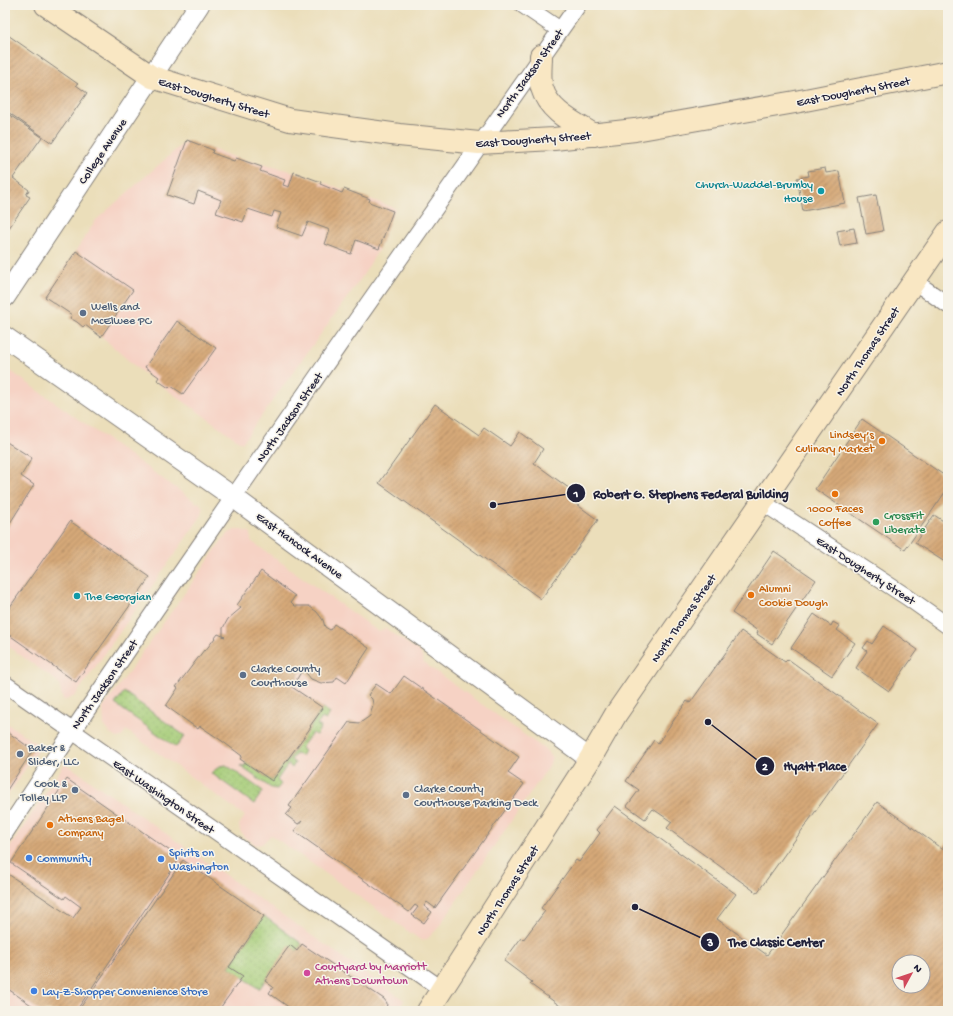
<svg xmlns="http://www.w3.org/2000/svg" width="953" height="1016" font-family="'Gochi Hand',sans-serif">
	<defs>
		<pattern id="garden-dots" width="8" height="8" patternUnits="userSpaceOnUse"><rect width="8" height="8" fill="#a5cc77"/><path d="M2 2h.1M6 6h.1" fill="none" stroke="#8eaf68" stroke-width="1.8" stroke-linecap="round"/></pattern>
		<pattern id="building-hatch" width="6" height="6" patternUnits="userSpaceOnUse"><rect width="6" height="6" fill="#d6a978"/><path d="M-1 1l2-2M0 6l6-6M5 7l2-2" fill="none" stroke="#ad8964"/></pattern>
	</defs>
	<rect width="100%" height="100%" fill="#f7f3e8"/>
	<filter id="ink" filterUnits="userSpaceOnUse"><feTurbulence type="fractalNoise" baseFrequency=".025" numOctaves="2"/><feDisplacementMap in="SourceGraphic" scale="8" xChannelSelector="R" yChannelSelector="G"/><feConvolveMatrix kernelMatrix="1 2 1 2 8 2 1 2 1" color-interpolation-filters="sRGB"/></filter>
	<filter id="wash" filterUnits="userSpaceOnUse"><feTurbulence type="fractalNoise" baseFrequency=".012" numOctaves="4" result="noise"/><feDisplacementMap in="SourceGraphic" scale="16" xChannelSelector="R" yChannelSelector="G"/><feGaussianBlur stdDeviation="0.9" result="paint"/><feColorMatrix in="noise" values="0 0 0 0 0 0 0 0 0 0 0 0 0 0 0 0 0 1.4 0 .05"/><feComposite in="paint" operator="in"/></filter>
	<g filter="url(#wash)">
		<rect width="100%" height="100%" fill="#ebdeba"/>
		<path fill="#f6d2c4" d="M 187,140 L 236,158 L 295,172 L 395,208 L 379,249 L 362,277 L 242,443 L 138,369 L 101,336 L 85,325 L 83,327 L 77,322 L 70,318 L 72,315 L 45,297 L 96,220 Z
			M 5,367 L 197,503 L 199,502 L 203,509 L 202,515 L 75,696 L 66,700 L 63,700 L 58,682 L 5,644 Z
			M 235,530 L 242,530 L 251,533 L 251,541 L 379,632 L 385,628 L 420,652 L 424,663 L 547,751 L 552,757 L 549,766 L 437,929 L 427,939 L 422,941 L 271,835 L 262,844 L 256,845 L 244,837 L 240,831 L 239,825 L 245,816 L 126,730 L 122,737 L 117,738 L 110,733 L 104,725 L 103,708 L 223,539 L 229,533 Z
			M 5,722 L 40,746 L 5,800 Z
			M 65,763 L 404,1000 L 397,1011 L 13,1011 L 5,1005 L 5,855 Z"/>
		<path fill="url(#garden-dots)" stroke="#647759" d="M 124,692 L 185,736 L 176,747 L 115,704 Z
			M 323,708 L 330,713 L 326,720 L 322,718 L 317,725 L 321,727 L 316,735 L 312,733 L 301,748 L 304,751 L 301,756 L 296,753 L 291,760 L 295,763 L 292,768 L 288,764 L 277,780 L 281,784 L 277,789 L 271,788 L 240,766 L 241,765 L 244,767 L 246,763 L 272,781 L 285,763 L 286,763 Z
			M 226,765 L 263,791 L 254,804 L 211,773 L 220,766 Z
			M 264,916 L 302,944 L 297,951 L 290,946 L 259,989 L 229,967 Z"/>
		<g id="blocks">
			<path fill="url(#building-hatch)" fill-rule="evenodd" d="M 5,33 L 78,84 L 76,85 L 87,93 L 52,143 L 5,110 Z
				M 5,112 L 42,137 L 13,178 L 29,190 L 26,195 L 30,197 L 9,228 L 5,225 Z
				M 187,140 L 213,150 L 212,153 L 234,161 L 236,158 L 262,167 L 260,171 L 285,180 L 283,185 L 289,187 L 294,172 L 321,182 L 320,184 L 342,193 L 344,189 L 370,199 L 369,202 L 393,211 L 379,249 L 356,240 L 351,254 L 325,244 L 330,230 L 308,222 L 302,236 L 276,227 L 281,213 L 274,211 L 272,217 L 248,209 L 243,222 L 216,213 L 221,200 L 198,191 L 194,204 L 167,195 Z
				M 825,168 L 826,173 L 839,171 L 845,203 L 803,211 L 797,178 L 809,176 L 808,171 Z
				M 876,195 L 883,231 L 866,234 L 859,198 Z
				M 854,228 L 857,243 L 840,246 L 837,231 Z
				M 76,251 L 133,290 L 101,337 L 85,325 L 83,327 L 77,322 L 70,318 L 72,315 L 45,297 Z
				M 177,321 L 216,348 L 183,394 L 171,386 L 169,388 L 157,380 L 159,377 L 145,367 Z
				M 435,404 L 479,435 L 484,428 L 510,446 L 520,432 L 543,449 L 534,463 L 577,494 L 572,501 L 598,520 L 541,599 L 379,483 Z
				M 862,419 L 948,478 L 948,488 L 905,550 L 815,489 Z
				M 5,441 L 32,458 L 21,476 L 34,485 L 5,531 Z
				M 934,515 L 948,524 L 948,564 L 915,543 Z
				M 70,521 L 150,577 L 76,682 L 5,632 L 5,614 Z
				M 774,551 L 816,580 L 772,644 L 757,634 L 758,631 L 732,613 Z
				M 261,571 L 295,596 L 291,602 L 295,606 L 309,606 L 317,612 L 323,620 L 325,627 L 330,630 L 334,624 L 369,648 L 346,683 L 337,677 L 334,682 L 321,683 L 311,679 L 303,669 L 292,687 L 323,708 L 310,726 L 311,727 L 272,781 L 240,759 L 242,756 L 222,741 L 200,726 L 198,729 L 166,706 L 178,688 L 176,687 L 204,650 L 205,651 L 218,634 L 225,637 L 223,636 L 223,628 L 228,619 L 241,608 L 237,605 Z
				M 814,614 L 831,626 L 833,622 L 840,626 L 837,630 L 855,643 L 832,676 L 791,648 Z
				M 884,626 L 918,650 L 889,691 L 856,668 L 867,651 L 863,648 L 868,641 L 872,644 Z
				M 741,631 L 785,662 L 788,659 L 878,724 L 757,893 L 667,828 L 672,822 L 653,809 L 645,819 L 627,806 L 639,790 L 626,781 L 654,740 L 658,743 L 687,701 L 690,703 Z
				M 404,676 L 519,757 L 508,773 L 524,784 L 435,908 L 427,902 L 424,906 L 432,912 L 424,923 L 412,915 L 418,907 L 415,905 L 409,912 L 294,831 L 302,821 L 298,824 L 286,815 L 292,808 L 289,806 L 349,722 L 360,723 L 370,716 L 373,704 L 372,699 L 368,695 L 376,684 L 391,694 Z
				M 6,731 L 33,750 L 5,793 L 5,733 Z
				M 67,779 L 180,858 L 76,1011 L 40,1011 L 5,987 L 5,872 L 73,918 L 81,907 L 66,896 L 64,899 L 11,863 Z
				M 877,802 L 942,849 L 948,841 L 948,1011 L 567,1011 L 530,984 L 532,982 L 504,961 L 521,938 L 523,940 L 545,911 L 541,908 L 576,860 L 579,862 L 600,833 L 597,830 L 615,806 L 736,894 L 717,919 L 767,955 ZM 899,962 L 923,962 L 923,986 L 899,986 Z
				M 183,860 L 264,916 L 229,967 L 243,976 L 218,1011 L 78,1011 Z
				M 302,944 L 384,999 L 387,1003 L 386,1011 L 294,1011 L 269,993 L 273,987 L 265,981 L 276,964 L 290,945 L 297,951 Z"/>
		</g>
	</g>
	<g filter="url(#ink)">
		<use href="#blocks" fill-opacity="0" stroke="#86807a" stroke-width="1"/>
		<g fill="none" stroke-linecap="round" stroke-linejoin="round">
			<g stroke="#86807a" stroke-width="18">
				<path id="minor" d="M 523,5 L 560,30
					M 915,282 L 948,305
					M 762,502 L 907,597 L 948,626
					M 5,684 L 443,990
					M 5,833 C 72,730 142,629 212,528 C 333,353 455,178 578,5"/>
			</g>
			<g stroke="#86807a" stroke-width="22">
				<path id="tertiary" d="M 5,297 L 199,5
					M 5,337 L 233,497 L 590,759"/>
			</g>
			<g stroke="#86807a" stroke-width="24">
				<path id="secondary" d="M 46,5 L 152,77 L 290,120 L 399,135 L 479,143 L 554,139 L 635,130 L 795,102 L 948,72
					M 541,56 C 541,66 539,79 542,88 C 549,112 575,123 594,135
					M 428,1011 L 590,759 L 616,714 L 948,232"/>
			</g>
			<use href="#minor" stroke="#fff" stroke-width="16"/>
			<use href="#tertiary" stroke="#fff" stroke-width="20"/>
			<use href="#secondary" stroke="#f9e7c3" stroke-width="22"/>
		</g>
	</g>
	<g fill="#0f9aa8" stroke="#f7f3e8" stroke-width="1.5">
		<circle cx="821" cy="191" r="4"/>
		<circle cx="77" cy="596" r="4"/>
	</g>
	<g fill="#5c6f8a" stroke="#f7f3e8" stroke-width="1.5">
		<circle cx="83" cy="313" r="4"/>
		<circle cx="243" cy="675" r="4"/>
		<circle cx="20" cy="754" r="4"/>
		<circle cx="75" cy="790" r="4"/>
		<circle cx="406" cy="795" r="4"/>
	</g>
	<g fill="#e8710a" stroke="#f7f3e8" stroke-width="1.5">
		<circle cx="882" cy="441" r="4"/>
		<circle cx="835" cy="494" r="4"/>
		<circle cx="751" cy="595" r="4"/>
		<circle cx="50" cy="825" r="4"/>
	</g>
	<circle fill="#2e9e5b" stroke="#f7f3e8" stroke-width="1.5" cx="876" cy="522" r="4"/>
	<g fill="#3f7fe0" stroke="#f7f3e8" stroke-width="1.5">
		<circle cx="29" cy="858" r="4"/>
		<circle cx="161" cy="859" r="4"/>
		<circle cx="34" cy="991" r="4"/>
	</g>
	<circle fill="#d1479c" stroke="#f7f3e8" stroke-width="1.5" cx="307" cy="973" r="4"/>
	<g text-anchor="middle" stroke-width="3" stroke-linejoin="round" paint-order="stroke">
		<g font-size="12" fill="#22223b" stroke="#f7f3e8">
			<text transform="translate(529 73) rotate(-54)" y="4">North Jackson Street</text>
			<text transform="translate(853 91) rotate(-11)" y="4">East Dougherty Street</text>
			<text transform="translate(214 97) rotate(17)" y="4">East Dougherty Street</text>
			<text transform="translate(533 139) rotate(-4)" y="4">East Dougherty Street</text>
			<text transform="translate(102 151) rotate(-56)" y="4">College Avenue</text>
			<text transform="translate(867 351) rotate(-56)" y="4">North Thomas Street</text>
			<text transform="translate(289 417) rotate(-55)" y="4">North Jackson Street</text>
			<text transform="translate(300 545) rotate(36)" y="4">East Hancock Avenue</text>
			<text transform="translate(866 570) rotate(33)" y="4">East Dougherty Street</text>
			<text transform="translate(683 618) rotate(-55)" y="4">North Thomas Street</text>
			<text transform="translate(104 684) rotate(-55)" y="4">North Jackson Street</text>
			<text transform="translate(164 796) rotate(35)" y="4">East Washington Street</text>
			<text transform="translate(507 890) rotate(-57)" y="4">North Thomas Street</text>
		</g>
		<g font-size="12" fill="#0d838f" stroke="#f7f3e8" text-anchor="end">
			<text x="813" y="188">Church-Waddel-Brumby<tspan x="813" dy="14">House</tspan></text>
			<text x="85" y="600" text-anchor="start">The Georgian</text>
		</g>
		<g font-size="12" fill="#4e5e75" stroke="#f7f3e8" text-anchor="start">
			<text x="91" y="310">Wells and<tspan x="91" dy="14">McElwee PC</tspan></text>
			<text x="251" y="672">Clarke County<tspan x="251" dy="14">Courthouse</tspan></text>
			<text x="28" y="751">Baker &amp;<tspan x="28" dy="14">Slider, LLC</tspan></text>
			<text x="67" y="787" text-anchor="end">Cook &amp;<tspan x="67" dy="14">Tolley LLP</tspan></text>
			<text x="414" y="792">Clarke County<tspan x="414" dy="14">Courthouse Parking Deck</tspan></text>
		</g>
		<g font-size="12" fill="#c56008" stroke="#f7f3e8" text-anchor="start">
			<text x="874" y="438" text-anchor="end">Lindsey’s<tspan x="874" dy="14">Culinary Market</tspan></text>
			<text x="835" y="512" text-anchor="middle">1000 Faces<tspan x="835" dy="14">Coffee</tspan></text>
			<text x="759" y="592">Alumni<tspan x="759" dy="14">Cookie Dough</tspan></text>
			<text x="58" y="822">Athens Bagel<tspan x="58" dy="14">Company</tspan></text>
		</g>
		<g font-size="12" fill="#27864d" stroke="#f7f3e8" text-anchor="start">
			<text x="884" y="519">CrossFit<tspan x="884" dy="14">Liberate</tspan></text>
		</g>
		<g font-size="12" fill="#366cbe" stroke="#f7f3e8" text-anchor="start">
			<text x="169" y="856">Spirits on<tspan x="169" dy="14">Washington</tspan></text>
			<text x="37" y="862">Community</text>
			<text x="42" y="995">Lay-Z-Shopper Convenience Store</text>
		</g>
		<g font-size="12" fill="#b23c85" stroke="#f7f3e8" text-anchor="start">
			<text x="315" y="970">Courtyard by Marriott<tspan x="315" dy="14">Athens Downtown</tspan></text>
		</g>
	</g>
	<path fill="none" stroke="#22223b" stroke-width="1.5" d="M493 505L576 493M708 722L765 766M635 907L710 942"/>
	<g fill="#22223b" stroke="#f7f3e8" stroke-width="1.5">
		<circle cx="493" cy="505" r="4"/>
		<circle cx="708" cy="722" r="4"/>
		<circle cx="635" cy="907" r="4"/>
		<circle cx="576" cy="493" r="10"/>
		<circle cx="765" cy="766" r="10"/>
		<circle cx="710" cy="942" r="10"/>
	</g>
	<g font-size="12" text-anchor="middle" font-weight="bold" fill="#fff">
		<text x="576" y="497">1</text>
		<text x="765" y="770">2</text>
		<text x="710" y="946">3</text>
	</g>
	<g font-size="13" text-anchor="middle" font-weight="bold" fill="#22223b" stroke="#f7f3e8" stroke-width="3" stroke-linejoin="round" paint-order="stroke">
		<text x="691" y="498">Robert G. Stephens Federal Building</text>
		<text x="815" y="770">Hyatt Place</text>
		<text x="776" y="946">The Classic Center</text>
	</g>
	<rect width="953" height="1016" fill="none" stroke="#f7f3e8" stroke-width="20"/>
	<g transform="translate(911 974) rotate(50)"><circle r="19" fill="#f7f3e8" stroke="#a29fa3"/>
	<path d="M0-3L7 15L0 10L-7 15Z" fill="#d1495b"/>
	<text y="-6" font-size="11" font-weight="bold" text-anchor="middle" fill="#22223b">N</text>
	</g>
</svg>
